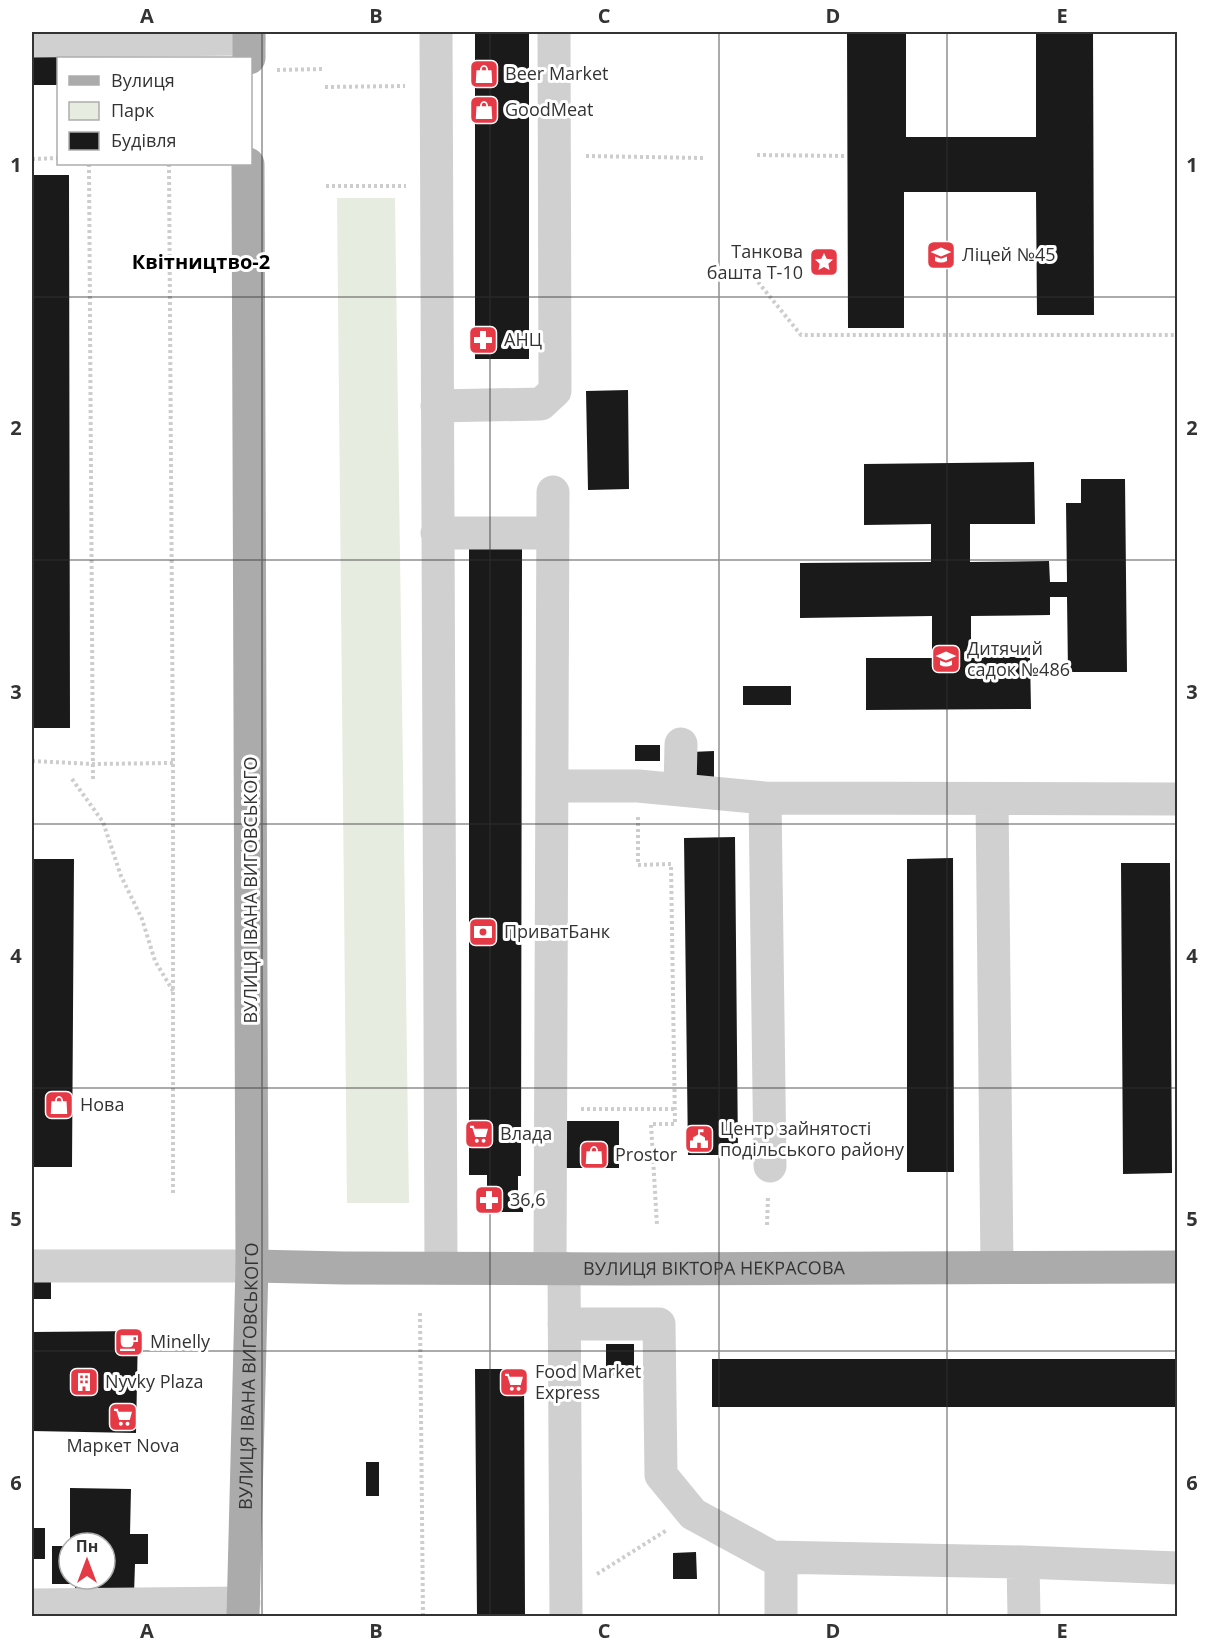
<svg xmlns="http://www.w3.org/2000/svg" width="1209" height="1648" font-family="'Open Sans',sans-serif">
	<rect width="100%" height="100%" fill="#fff"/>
	<path fill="#e6ecdf" d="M 337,198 L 395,198 L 409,1203 L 347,1203 Z"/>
	<path fill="#1a1a1a" d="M 475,32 L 529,32 L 529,359 L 475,359 Z
		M 847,32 L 906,32 L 906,137 L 1036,137 L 1036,32 L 1093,32 L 1094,315 L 1037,315 L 1036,192 L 904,192 L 904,328 L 848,328 Z
		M 32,54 L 71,54 L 71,58 L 58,58 L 58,85 L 32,85 Z
		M 32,175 L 69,175 L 70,728 L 32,728 Z
		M 628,390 L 629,489 L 588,490 L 586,391 Z
		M 1034,462 L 1035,524 L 970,524 L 970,562 L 1049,561 L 1050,582 L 1067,582 L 1066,503 L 1081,503 L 1081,479 L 1125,479 L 1127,672 L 1068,672 L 1067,597 L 1050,597 L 1050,615 L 971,616 L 971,657 L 1030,657 L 1031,709 L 866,710 L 866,658 L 932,658 L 932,616 L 800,618 L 800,563 L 931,562 L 931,524 L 864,525 L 864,464 Z
		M 469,548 L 522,548 L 521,1176 L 518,1176 L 518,1201 L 523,1201 L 523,1212 L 487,1212 L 487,1175 L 469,1175 Z
		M 743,686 L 791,686 L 791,705 L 743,705 Z
		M 635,745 L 660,745 L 660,761 L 635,761 Z
		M 714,751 L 714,779 L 692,780 L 691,752 Z
		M 735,837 L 738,1155 L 688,1155 L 684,838 Z
		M 953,858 L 954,1172 L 907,1172 L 907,859 Z
		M 32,859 L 74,859 L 72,1167 L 32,1167 Z
		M 1121,863 L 1170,863 L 1172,1173 L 1123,1174 Z
		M 564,1121 L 619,1121 L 619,1168 L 564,1168 Z
		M 32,1281 L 51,1282 L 51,1299 L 32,1299 Z
		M 138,1331 L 136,1433 L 32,1431 L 32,1332 Z
		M 606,1344 L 634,1344 L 634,1376 L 606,1376 Z
		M 712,1359 L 1178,1359 L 1178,1407 L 712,1407 Z
		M 475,1369 L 524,1369 L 525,1616 L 477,1616 Z
		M 366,1462 L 379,1462 L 379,1496 L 366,1496 Z
		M 70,1488 L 131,1489 L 130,1534 L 148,1534 L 148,1564 L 135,1564 L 134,1594 L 75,1594 L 75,1584 L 52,1584 L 52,1546 L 69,1546 L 69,1579 L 105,1579 L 105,1543 L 70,1543 Z
		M 32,1528 L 45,1528 L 45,1559 L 32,1559 Z
		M 696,1552 L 697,1579 L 673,1579 L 673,1553 Z"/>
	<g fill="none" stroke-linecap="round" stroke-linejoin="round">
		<path stroke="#cdcdcd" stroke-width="4" stroke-dasharray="3 3" stroke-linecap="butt" d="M 277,70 L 324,69
			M 325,87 L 405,86
			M 757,155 L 847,156
			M 586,156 L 704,158
			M 32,159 L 58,158
			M 89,164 L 93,780
			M 169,164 L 173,763 L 173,1194
			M 326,186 L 406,186
			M 758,282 L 801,335 L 1178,335
			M 32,761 L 93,764 L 173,763
			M 72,779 L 103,822 L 121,876 L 142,919 L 155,961 L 173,991
			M 638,817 L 638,865 L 671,864 L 675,1124 L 651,1124 L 657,1225
			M 581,1109 L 674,1109
			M 767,1225 L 768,1197
			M 420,1313 L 423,1616
			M 597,1574 L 667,1530"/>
		<path stroke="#d0d0d0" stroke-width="33" d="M 436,32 L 441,1268
			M 32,41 L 249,39
			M 437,406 L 541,404 L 555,391 L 554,32
			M 437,533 L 552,533
			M 552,786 L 638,786 L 765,798 L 1178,799
			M 680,790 L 681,744
			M 765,798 L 770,1166
			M 992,799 L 997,1267
			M 32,1266 L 252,1266
			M 550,1268 L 553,492
			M 564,1268 L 566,1616
			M 564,1324 L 659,1324 L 661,1475 L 693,1514 L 772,1557 L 1023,1562 L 1178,1568
			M 781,1558 L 781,1616
			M 1023,1562 L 1024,1616
			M 32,1605 L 244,1603"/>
		<g stroke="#ababab" stroke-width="33">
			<path d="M 249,58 L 249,32"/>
			<path id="s1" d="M 252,1266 L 344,1268 L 626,1269 L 1178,1267"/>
			<path id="s2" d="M 243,1616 L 252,1266 L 248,164"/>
		</g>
	</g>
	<path fill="none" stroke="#333" stroke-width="1.5" stroke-opacity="0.55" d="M 262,32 L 262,1616M 490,32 L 490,1616M 719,32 L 719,1616M 947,32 L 947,1616M 32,297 L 1178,297M 32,560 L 1178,560M 32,824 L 1178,824M 32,1088 L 1178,1088M 32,1351 L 1178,1351"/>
	<defs>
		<g id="shop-square" transform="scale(1.5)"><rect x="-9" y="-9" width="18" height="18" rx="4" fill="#e63946" stroke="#fff"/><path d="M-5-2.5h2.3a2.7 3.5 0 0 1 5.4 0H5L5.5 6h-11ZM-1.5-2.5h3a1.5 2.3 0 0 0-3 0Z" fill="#fff"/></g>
		<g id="school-square" transform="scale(1.5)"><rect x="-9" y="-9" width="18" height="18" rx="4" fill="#e63946" stroke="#fff"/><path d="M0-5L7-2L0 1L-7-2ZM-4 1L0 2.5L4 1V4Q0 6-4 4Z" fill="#fff"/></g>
		<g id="sight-square" transform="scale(1.5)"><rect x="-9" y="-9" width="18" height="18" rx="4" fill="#e63946" stroke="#fff"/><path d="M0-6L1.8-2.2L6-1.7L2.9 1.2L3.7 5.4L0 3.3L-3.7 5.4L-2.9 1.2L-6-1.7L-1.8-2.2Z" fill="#fff"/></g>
		<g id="pharmacy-square" transform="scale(1.5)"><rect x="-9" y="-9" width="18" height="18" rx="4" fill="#e63946" stroke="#fff"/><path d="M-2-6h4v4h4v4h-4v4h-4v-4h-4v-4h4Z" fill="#fff"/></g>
		<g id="bank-square" transform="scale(1.5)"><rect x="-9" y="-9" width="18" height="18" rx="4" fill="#e63946" stroke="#fff"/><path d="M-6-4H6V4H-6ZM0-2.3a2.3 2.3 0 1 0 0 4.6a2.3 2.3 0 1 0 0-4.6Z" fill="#fff"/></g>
		<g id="supermarket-square" transform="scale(1.5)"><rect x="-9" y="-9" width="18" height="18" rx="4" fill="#e63946" stroke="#fff"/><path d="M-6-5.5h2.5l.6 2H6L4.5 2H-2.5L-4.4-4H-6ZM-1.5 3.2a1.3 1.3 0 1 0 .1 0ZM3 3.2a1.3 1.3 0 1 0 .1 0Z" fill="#fff"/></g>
		<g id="civic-square" transform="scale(1.5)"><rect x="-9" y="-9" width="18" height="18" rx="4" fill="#e63946" stroke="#fff"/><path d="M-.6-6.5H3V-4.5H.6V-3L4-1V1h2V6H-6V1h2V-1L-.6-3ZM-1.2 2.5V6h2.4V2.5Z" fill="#fff"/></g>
		<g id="cafe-square" transform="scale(1.5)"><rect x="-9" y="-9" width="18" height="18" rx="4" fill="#e63946" stroke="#fff"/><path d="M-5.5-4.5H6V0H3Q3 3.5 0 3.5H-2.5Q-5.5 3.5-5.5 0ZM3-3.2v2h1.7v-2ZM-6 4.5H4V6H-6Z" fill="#fff"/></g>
		<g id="building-square" transform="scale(1.5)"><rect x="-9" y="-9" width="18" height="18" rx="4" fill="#e63946" stroke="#fff"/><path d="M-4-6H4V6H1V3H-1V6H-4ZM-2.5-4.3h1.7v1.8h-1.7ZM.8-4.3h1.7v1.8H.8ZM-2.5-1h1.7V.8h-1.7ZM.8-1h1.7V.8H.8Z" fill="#fff"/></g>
	</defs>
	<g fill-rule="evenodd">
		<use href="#shop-square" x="484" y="74"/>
		<use href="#shop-square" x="484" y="110"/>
		<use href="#school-square" x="941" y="255"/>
		<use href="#sight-square" x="824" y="262"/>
		<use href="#pharmacy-square" x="483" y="340"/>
		<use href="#school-square" x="946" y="659"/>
		<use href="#bank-square" x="483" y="932"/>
		<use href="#shop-square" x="59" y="1105"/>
		<use href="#supermarket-square" x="479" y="1134"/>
		<use href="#civic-square" x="699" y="1139"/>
		<use href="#shop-square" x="594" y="1155"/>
		<use href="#pharmacy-square" x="489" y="1200"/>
		<use href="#cafe-square" x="129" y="1342"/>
		<use href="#building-square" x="84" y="1382"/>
		<use href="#supermarket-square" x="514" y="1382"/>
		<use href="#supermarket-square" x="123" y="1417"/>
	</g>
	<g text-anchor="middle" stroke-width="6" stroke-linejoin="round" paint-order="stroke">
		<g font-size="18" fill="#333" stroke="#fff" text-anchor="start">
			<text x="505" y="80">Beer Market</text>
			<text x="505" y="116">GoodMeat</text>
			<text x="803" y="258" text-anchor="end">Танкова<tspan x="803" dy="21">башта Т-10</tspan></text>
			<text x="962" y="261">Ліцей №45</text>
			<text x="504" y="346">АНЦ</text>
			<text x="967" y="655">Дитячий<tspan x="967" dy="21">садок №486</tspan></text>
			<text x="504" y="938">ПриватБанк</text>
			<text x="80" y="1111">Нова</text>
			<text x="720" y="1135">Центр зайнятості<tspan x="720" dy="21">подільського району</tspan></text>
			<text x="500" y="1140">Влада</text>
			<text x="615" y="1161">Prostor</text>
			<text x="510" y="1206">36,6</text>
			<text x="150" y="1348">Minelly</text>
			<text x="535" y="1378">Food Market<tspan x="535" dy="21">Express</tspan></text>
			<text x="105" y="1388">Nyvky Plaza</text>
			<text x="123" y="1452" text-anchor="middle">Маркет Nova</text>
		</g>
		<g font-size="18" fill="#333" stroke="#fff">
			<text transform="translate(251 890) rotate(-90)" y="6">ВУЛИЦЯ ІВАНА ВИГОВСЬКОГО</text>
			<text dy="6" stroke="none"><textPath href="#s1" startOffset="462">ВУЛИЦЯ ВІКТОРА НЕКРАСОВА</textPath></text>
			<text dy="6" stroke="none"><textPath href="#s2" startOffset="240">ВУЛИЦЯ ІВАНА ВИГОВСЬКОГО</textPath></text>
		</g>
		<g font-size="20" font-weight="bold" fill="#000" stroke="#fff">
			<text x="201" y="269">Квітництво-2</text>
		</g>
	</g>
	<rect width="1209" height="1648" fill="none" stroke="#ffffff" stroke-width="66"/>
	<rect x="57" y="57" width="195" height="108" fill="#ffffff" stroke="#adadad" stroke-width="1.5"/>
	<rect x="69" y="76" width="30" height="9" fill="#ababab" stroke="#adadad" stroke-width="1.5"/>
	<text x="111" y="87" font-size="18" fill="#333333">Вулиця</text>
	<rect x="69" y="102" width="30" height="18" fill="#e6ecdf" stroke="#adadad" stroke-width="1.5"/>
	<text x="111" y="117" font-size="18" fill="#333333">Парк</text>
	<rect x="69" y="132" width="30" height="18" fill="#1a1a1a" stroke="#adadad" stroke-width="1.5"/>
	<text x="111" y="147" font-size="18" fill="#333333">Будівля</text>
	<g transform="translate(87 1561)"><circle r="28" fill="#ffffff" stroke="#adadad" stroke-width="1.5"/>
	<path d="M0-4.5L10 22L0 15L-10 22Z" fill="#e63946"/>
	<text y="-9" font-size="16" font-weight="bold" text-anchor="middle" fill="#333333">Пн</text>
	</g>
	<rect x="33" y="33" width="1143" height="1582" fill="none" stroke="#333" stroke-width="2"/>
	<g font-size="20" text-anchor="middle" font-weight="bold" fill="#333">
		<text x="147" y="23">A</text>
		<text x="376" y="23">B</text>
		<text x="604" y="23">C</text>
		<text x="833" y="23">D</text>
		<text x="1062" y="23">E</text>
		<text x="16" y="172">1</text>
		<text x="1192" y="172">1</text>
		<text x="16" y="435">2</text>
		<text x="1192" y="435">2</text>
		<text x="16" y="699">3</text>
		<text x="1192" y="699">3</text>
		<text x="16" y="963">4</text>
		<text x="1192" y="963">4</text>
		<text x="16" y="1226">5</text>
		<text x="1192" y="1226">5</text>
		<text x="16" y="1490">6</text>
		<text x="1192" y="1490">6</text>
		<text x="147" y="1638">A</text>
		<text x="376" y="1638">B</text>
		<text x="604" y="1638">C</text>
		<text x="833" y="1638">D</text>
		<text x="1062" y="1638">E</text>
	</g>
</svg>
